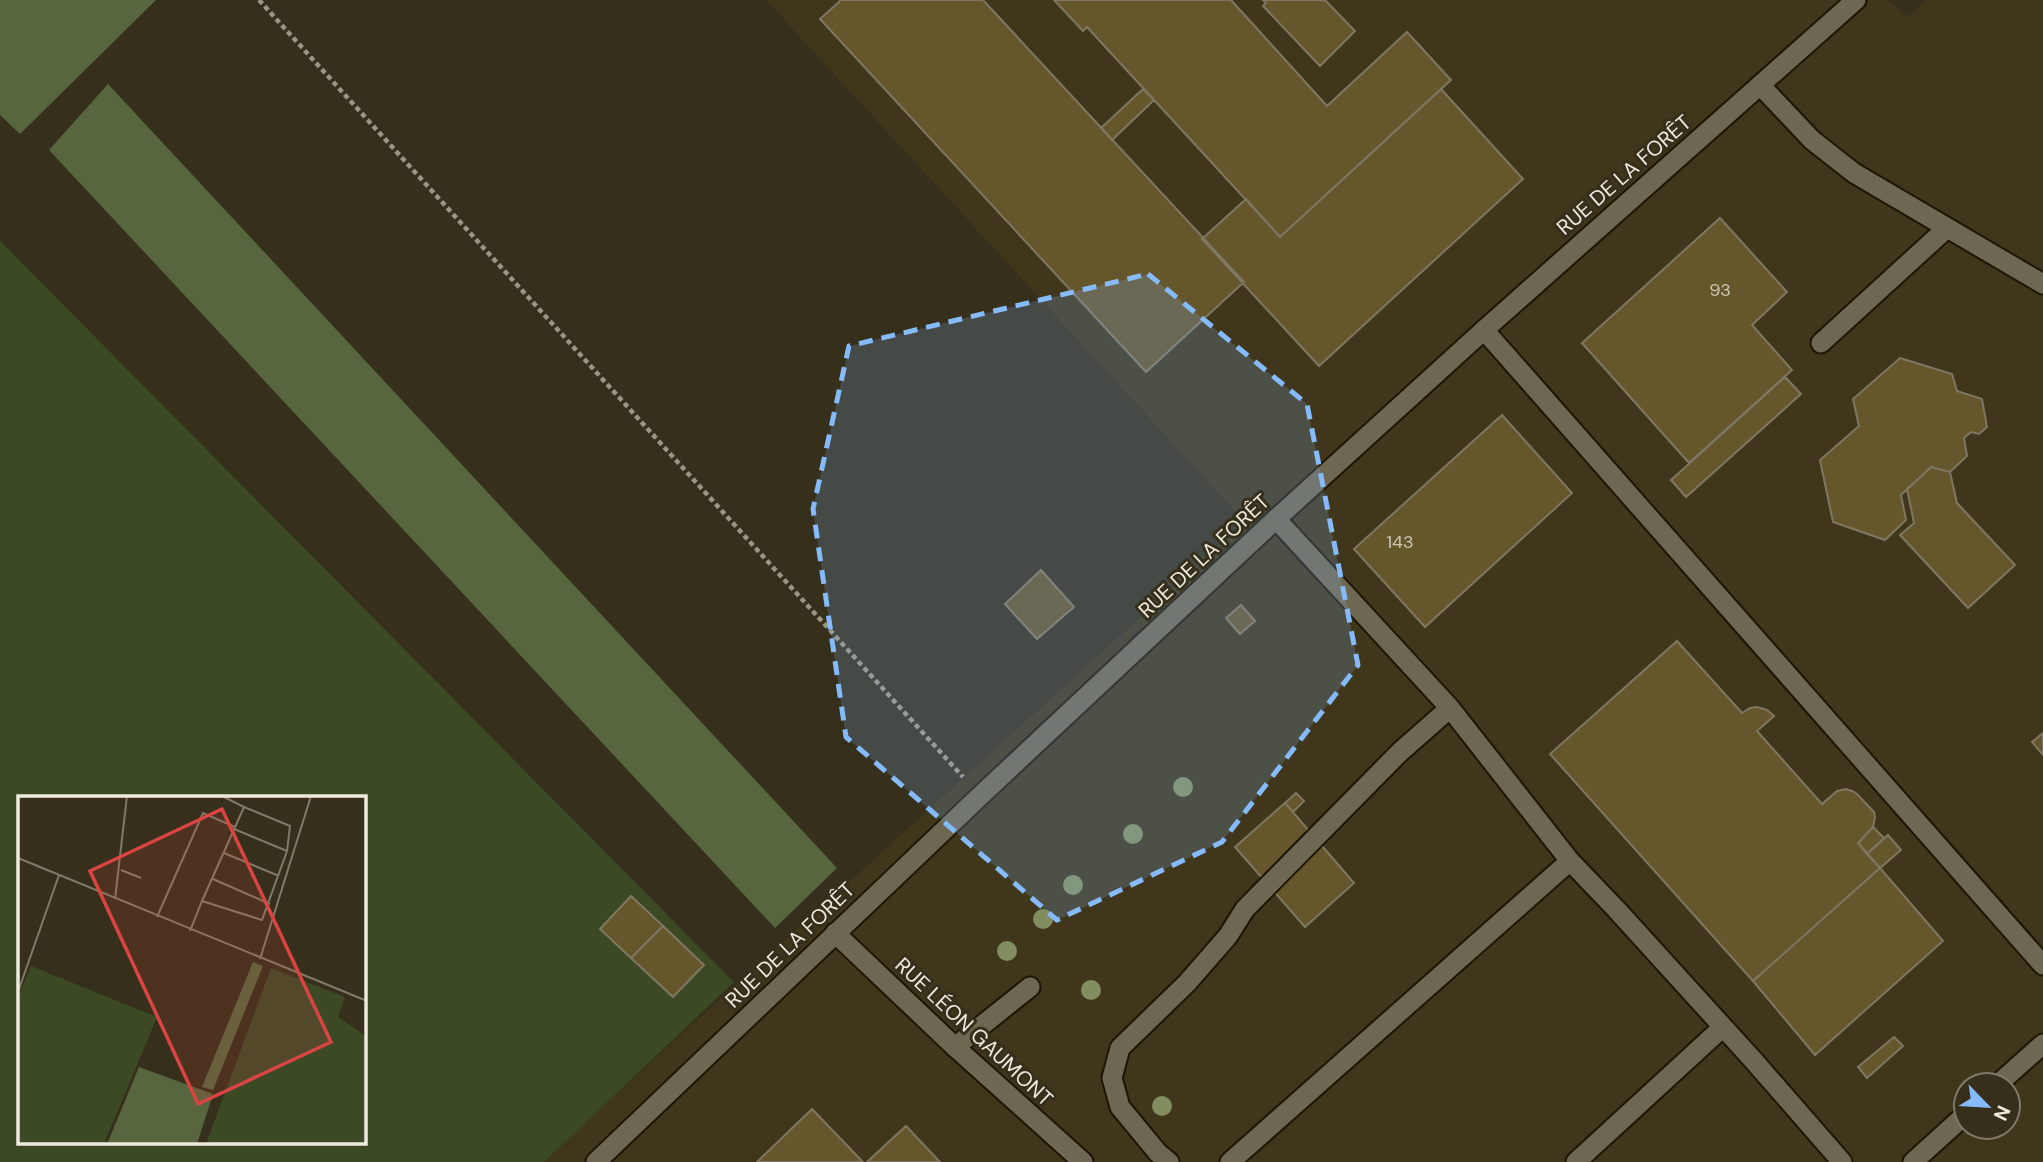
<svg xmlns="http://www.w3.org/2000/svg" width="2043" height="1162" font-family="'DM Sans',sans-serif">
	<rect width="100%" height="100%" fill="#362f1b"/>
	<path fill="#3f361b" fill-rule="evenodd" d="M 766,0 L 1888,0 L 1907,17 L 1926,0 L 2043,0 L 2043,1162 L 541,1162 L 1245,522 ZM 1966,1085 L 2008,1085 L 2008,1127 L 1966,1127 Z"/>
	<path fill="#3c4925" fill-rule="evenodd" d="M 0,241 L 734,982 L 544,1162 L 0,1162 ZM 19,798 L 364,798 L 364,1143 L 19,1143 Z"/>
	<path fill="#57663e" d="M 0,0 L 156,0 L 20,134 L 0,115 Z
		M 108,84 L 837,868 L 775,928 L 49,150 Z"/>
	<path fill="#65562c" stroke="#7f7762" stroke-width="2" d="M 841,0 L 983,0 L 1244,282 L 1146,372 L 820,19 Z
		M 1054,0 L 1231,0 L 1327,106 L 1407,32 L 1451,80 L 1280,237 L 1087,27 L 1083,31 Z
		M 1263,0 L 1325,0 L 1355,31 L 1320,66 L 1263,6 L 1266,3 Z
		M 1143,89 L 1154,100 L 1112,140 L 1101,128 Z
		M 1441,89 L 1523,179 L 1319,366 L 1202,239 L 1246,199 L 1280,237 Z
		M 1720,218 L 1787,292 L 1752,325 L 1792,370 L 1689,463 L 1582,343 Z
		M 1900,358 L 1952,374 L 1957,391 L 1982,399 L 1987,427 L 1979,434 L 1971,432 L 1964,438 L 1967,456 L 1950,472 L 1931,467 L 1901,495 L 1906,520 L 1885,540 L 1833,522 L 1820,460 L 1859,426 L 1853,399 Z
		M 1785,377 L 1801,394 L 1686,497 L 1671,480 Z
		M 1502,415 L 1572,493 L 1425,627 L 1354,549 Z
		M 1931,467 L 1950,472 L 1957,503 L 2015,565 L 1968,608 L 1900,535 L 1914,523 L 1907,489 Z
		M 1041,570 L 1074,607 L 1037,639 L 1005,604 Z
		M 1241,605 L 1255,621 L 1240,634 L 1226,618 Z
		M 1677,641 L 1742,713 L 1750,708 L 1757,707 L 1767,710 L 1774,716 L 1757,731 L 1822,804 L 1837,791 L 1846,789 L 1852,791 L 1857,794 L 1874,812 L 1875,817 L 1873,827 L 1858,843 L 1880,868 L 1753,981 L 1550,754 Z
		M 2043,733 L 2043,755 L 2032,742 Z
		M 1296,793 L 1304,801 L 1293,812 L 1285,803 Z
		M 1285,803 L 1354,883 L 1305,927 L 1235,847 Z
		M 1873,827 L 1884,838 L 1867,854 L 1858,843 Z
		M 1888,835 L 1901,850 L 1880,868 L 1867,854 Z
		M 1880,868 L 1943,941 L 1815,1055 L 1753,981 Z
		M 631,896 L 663,926 L 631,958 L 600,929 Z
		M 663,926 L 704,965 L 673,997 L 631,958 Z
		M 1894,1037 L 1903,1046 L 1867,1078 L 1858,1067 Z
		M 812,1109 L 863,1162 L 757,1162 Z
		M 906,1126 L 940,1162 L 867,1162 Z"/>
	<g fill="none" stroke-linecap="round" stroke-linejoin="round">
		<g stroke="#1d1604" stroke-width="23">
			<path id="service" d="M 1484,330 L 2043,965
				M 1821,343 L 1947,228
				M 1276,519 L 1450,708 L 1570,861 L 1616,909 L 1754,1061 L 1842,1162
				M 955,1047 L 1030,987
				M 1997,1085 L 2043,1044
				M 1169,1162 L 1158,1153 L 1120,1107 L 1112,1078 L 1120,1048 L 1187,983 L 1228,936 L 1245,909 L 1400,752 L 1450,708
				M 1230,1162 L 1570,861
				M 1576,1162 L 1723,1027
				M 1913,1162 L 1966,1114"/>
		</g>
		<g stroke="#1d1604" stroke-width="23">
			<path id="minor" d="M 1761,86 L 1812,140 L 1854,173 L 2043,284
				M 835,933 L 955,1047 L 1083,1162"/>
		</g>
		<g stroke="#1d1604" stroke-width="23">
			<path id="tertiary" d="M 596,1162 L 980,796 L 1276,519 L 1484,330 L 1856,0"/>
		</g>
		<path stroke="#9a9585" stroke-width="4.5" stroke-dasharray="5 3.5" stroke-linecap="butt" d="M 259,0 L 963,777"/>
		<use href="#service" stroke="#6e6751" stroke-width="19"/>
		<use href="#minor" stroke="#6e6751" stroke-width="19"/>
		<use href="#tertiary" stroke="#6e6751" stroke-width="19"/>
	</g>
	<g fill="#828e5f">
		<circle cx="1183" cy="787" r="10"/>
		<circle cx="1133" cy="834" r="10"/>
		<circle cx="1073" cy="885" r="10"/>
		<circle cx="1043" cy="919" r="10"/>
		<circle cx="1007" cy="951" r="10"/>
		<circle cx="1091" cy="990" r="10"/>
		<circle cx="1162" cy="1106" r="10"/>
	</g>
	<path fill="#85bbfb" fill-opacity="0.2" stroke="#85bbfb" stroke-width="5" stroke-dasharray="14 9" stroke-linejoin="round" d="M 1148,274 L 1307,404 L 1358,665 L 1222,842 L 1057,920 L 846,737 L 813,509 L 849,346 Z"/>
	<g text-anchor="middle" stroke-width="6" stroke-linejoin="round" paint-order="stroke">
		<g font-size="18" fill="#ccc5b2">
			<text x="1720" y="296">93</text>
			<text x="1400" y="548">143</text>
		</g>
		<g font-size="21" fill="#eeeade" stroke="#362f1b">
			<text transform="translate(1624 175) rotate(-41)" y="7">RUE DE LA FORÊT</text>
			<text transform="translate(1204 556) rotate(-43)" y="7">RUE DE LA FORÊT</text>
			<text transform="translate(790 945) rotate(-44)" y="7">RUE DE LA FORÊT</text>
			<text transform="translate(974 1032) rotate(43)" y="7">RUE LÉON GAUMONT</text>
		</g>
	</g>
	<g transform="translate(18 796)">
		<rect width="348" height="348" fill="#362f1b"/>
		<path d="M 13,170 L 139,221 L 86,348 L 0,348 L 0,202 ZM 253,172 L 327,201 L 320,221 L 348,240 L 348,348 L 188,348 Z" fill="#3c4925"/>
		<path d="M 235,166 L 245,170 L 195,294 L 184,291 ZM 121,271 L 195,298 L 179,348 L 89,348 Z" fill="#57663e"/>
		<path fill="none" stroke="#807a69" stroke-width="2" d="M 204,0 L 226,11M 216,33 L 269,55M 206,57 L 261,80M 0,62 L 349,205M 103,74 L 123,82M 195,83 L 252,108M 97,103 L 109,0M 139,121 L 185,17 L 217,31M 172,135 L 184,105 L 226,11 L 272,30 L 269,55 L 244,124 L 184,105M 242,163 L 293,0M 0,196 L 41,79"/>
		<path fill="#da4543" fill-opacity="0.15" stroke="#da4543" stroke-width="3.5" d="M 204,13 L 313,246 L 180,308 L 72,75 Z"/>
		<rect width="348" height="348" fill="none" stroke="#eeeade" stroke-width="3.5"/>
	</g>
	<g transform="translate(1987 1106) rotate(115)"><circle r="33" fill="#362f1b" stroke="#807a69" stroke-width="2"/>
	<path d="M0-5L12 26L0 18L-12 26Z" fill="#85bbfb"/>
	<text y="-10" font-size="19" font-weight="bold" text-anchor="middle" fill="#eeeade">N</text>
	</g>
</svg>
